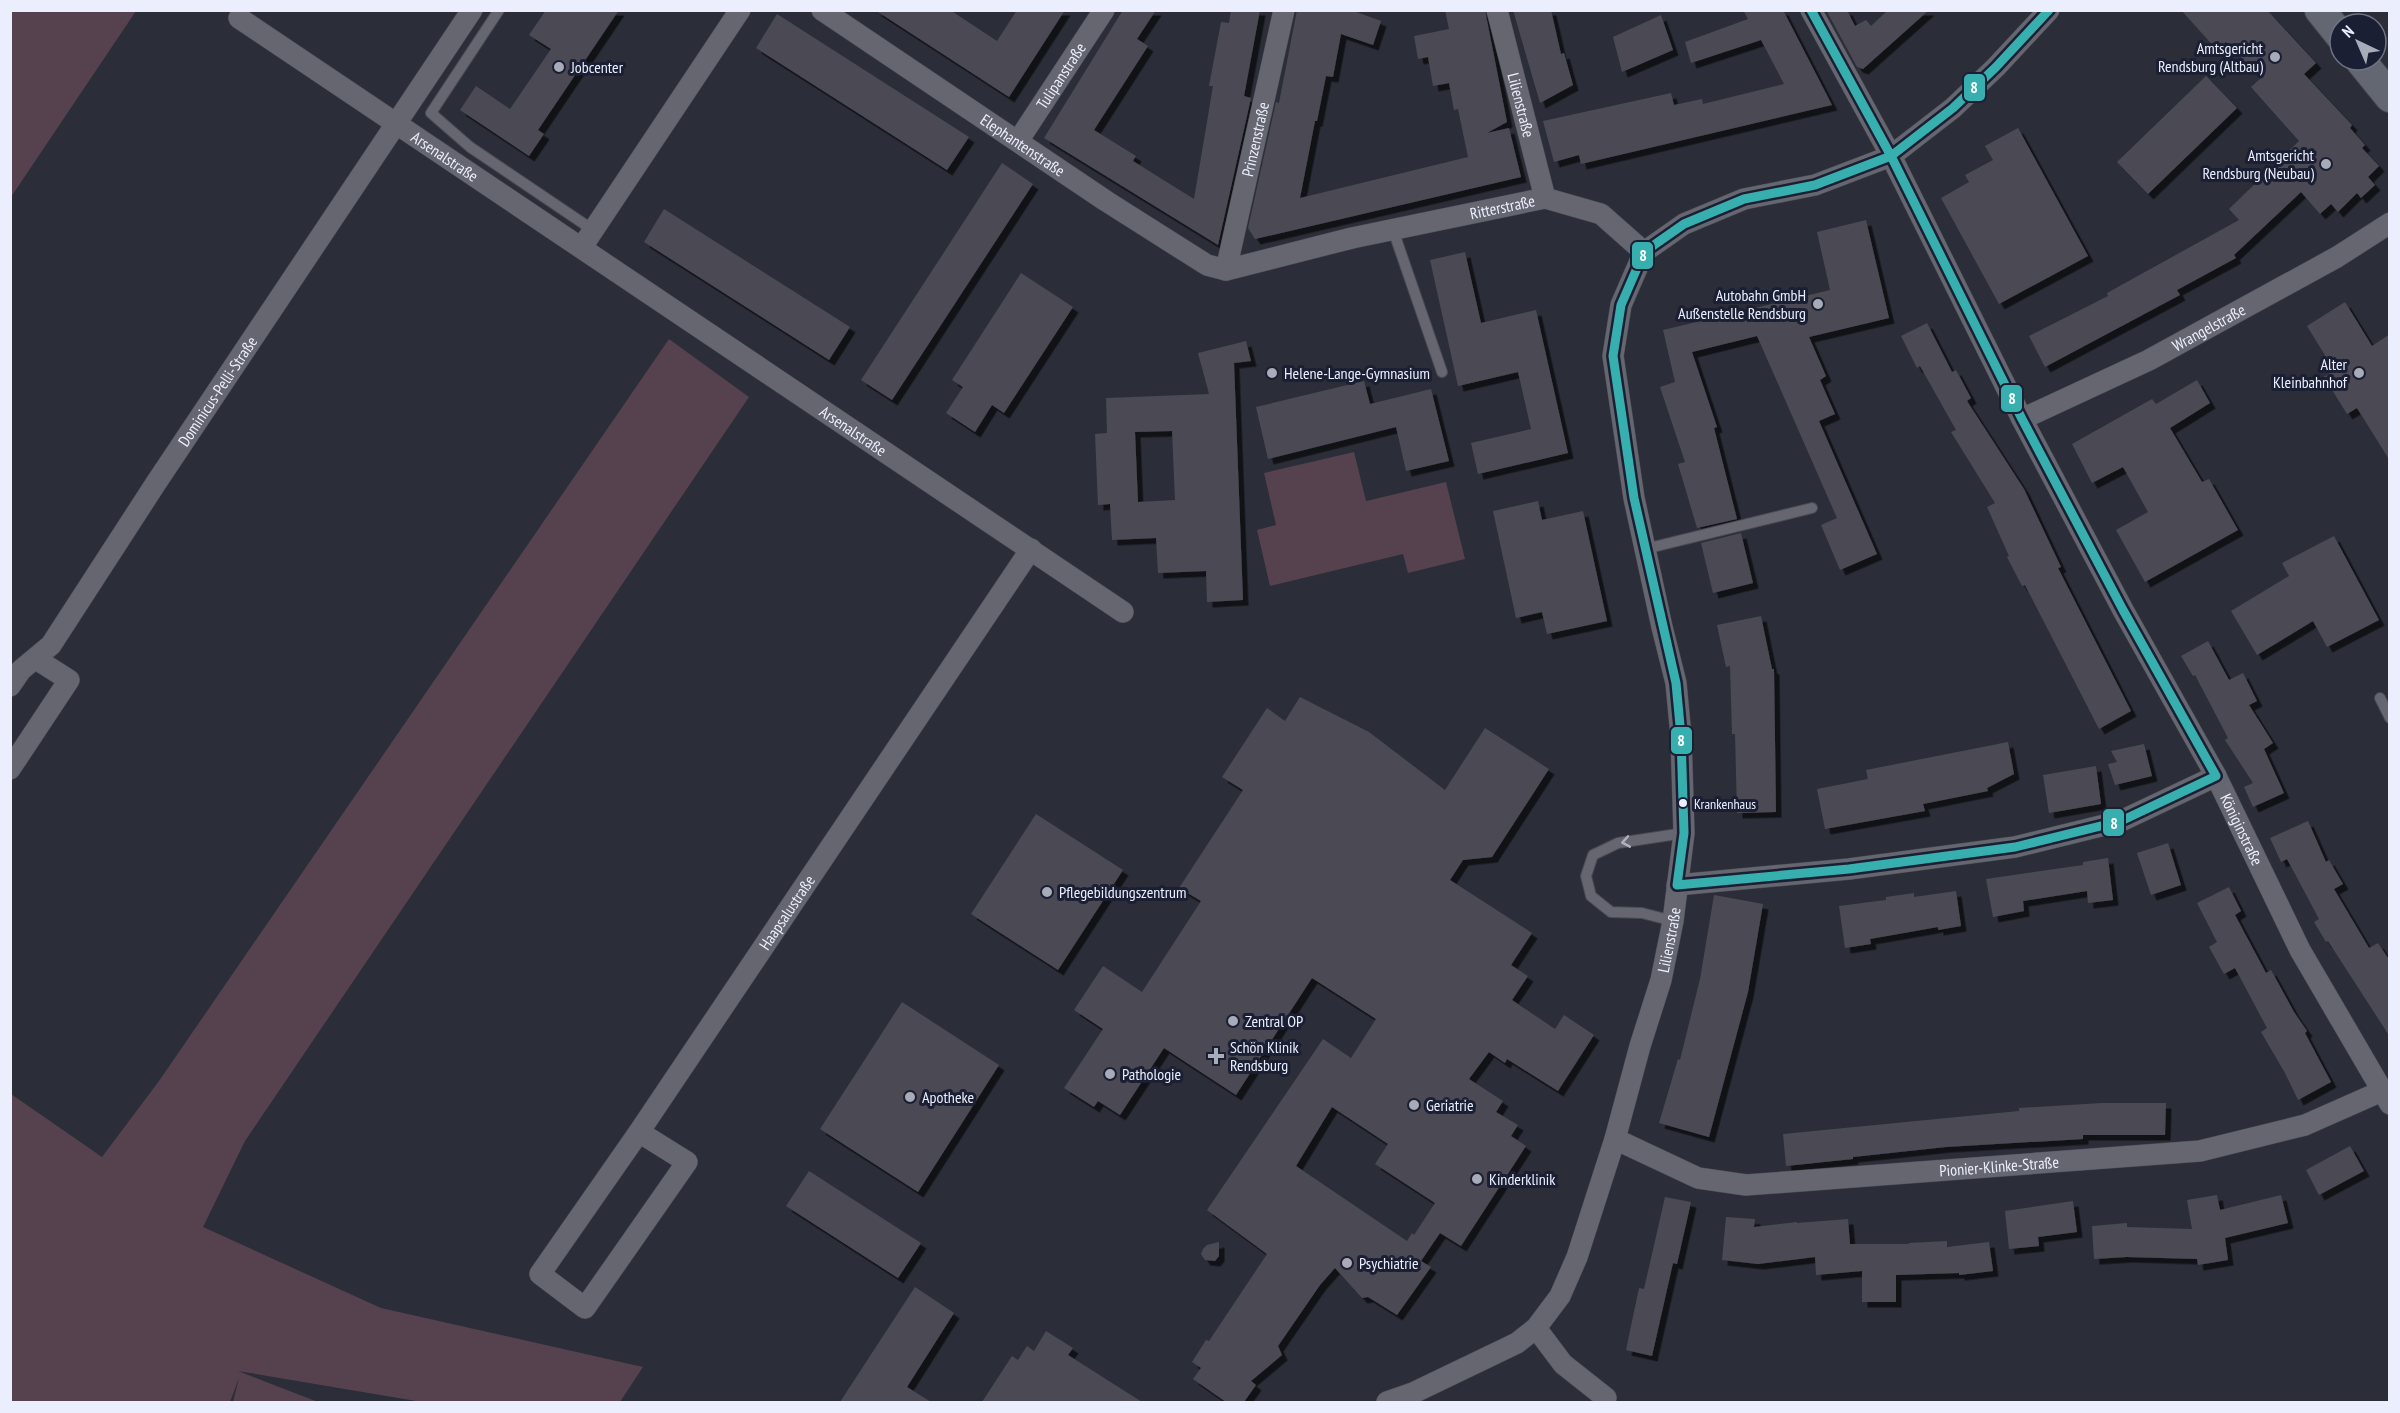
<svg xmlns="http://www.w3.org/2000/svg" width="2400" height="1413" font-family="'PT Sans Narrow',sans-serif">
	<defs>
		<filter id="shadow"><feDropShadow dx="5.5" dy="5.5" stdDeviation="0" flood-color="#0009"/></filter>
	</defs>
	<rect width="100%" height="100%" fill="#2b2d38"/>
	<path fill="#55424e" d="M 11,10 L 136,11 L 11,197 L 10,11 Z
		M 669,339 L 749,397 L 245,1141 L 203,1227 L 381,1308 L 643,1367 L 620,1402 L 422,1402 L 238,1371 L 318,1402 L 233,1402 L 239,1378 L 230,1402 L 11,1402 L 11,1094 L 102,1157 L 159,1081 Z
		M 1354,452 L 1366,501 L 1446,482 L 1465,559 L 1408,573 L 1403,554 L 1270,586 L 1257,530 L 1276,525 L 1264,473 Z"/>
	<path fill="#4b4953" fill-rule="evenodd" filter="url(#shadow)" d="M 546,10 L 619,10 L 538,130 L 544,134 L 529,156 L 460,110 L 476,86 L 510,109 L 551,49 L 529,35 Z
		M 875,10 L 950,10 L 997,41 L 1017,10 L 1065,10 L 1009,97 Z
		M 1123,10 L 1156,10 L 1137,39 L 1148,46 L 1094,130 L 1136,156 L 1133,161 L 1194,199 L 1213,86 L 1209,86 L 1221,22 L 1229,23 L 1231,10 L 1260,10 L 1244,96 L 1251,98 L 1218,245 L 1044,138 Z
		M 1297,10 L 1351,10 L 1381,21 L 1373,45 L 1341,34 L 1333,77 L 1326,76 L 1317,121 L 1315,121 L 1300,198 L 1468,157 L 1458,109 L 1454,110 L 1449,83 L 1433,86 L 1428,57 L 1418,59 L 1414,36 L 1449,29 L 1445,10 L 1485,10 L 1507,122 L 1487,133 L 1509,128 L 1521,177 L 1255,239 L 1248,228 L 1276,102 L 1279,103 Z
		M 1513,10 L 1551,10 L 1561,54 L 1564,53 L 1573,85 L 1540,103 Z
		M 1743,10 L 1783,10 L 1832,105 L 1581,164 L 1579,155 L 1554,162 L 1543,121 L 1671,93 L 1674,105 L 1702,99 L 1703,104 L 1784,84 L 1761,40 L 1691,63 L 1685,42 L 1748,19 Z
		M 1826,10 L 1847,10 L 1855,26 L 1866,20 L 1871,26 L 1888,10 L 1929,10 L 1863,69 L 1857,67 Z
		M 2181,10 L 2267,10 L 2316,63 L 2304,74 L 2352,125 L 2350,128 L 2365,145 L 2362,148 L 2379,166 L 2368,177 L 2375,185 L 2361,198 L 2357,193 L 2338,212 L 2331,204 L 2320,214 L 2301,192 L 2234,255 L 2236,258 L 2177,290 L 2180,295 L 2045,367 L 2029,336 L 2108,296 L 2107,293 L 2239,220 L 2229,209 L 2299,141 L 2251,87 L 2261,78 L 2226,42 L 2217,50 Z
		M 777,14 L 969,137 L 947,170 L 756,48 Z
		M 1661,15 L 1673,50 L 1622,72 L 1613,37 Z
		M 2206,76 L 2237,108 L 2148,194 L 2117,162 Z
		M 2018,128 L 2088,256 L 1999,304 L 1941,198 L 1969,182 L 1965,175 L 1993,160 L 1985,146 Z
		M 1002,163 L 1033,184 L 892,400 L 861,380 Z
		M 664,209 L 850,327 L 829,360 L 644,242 Z
		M 1866,220 L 1889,318 L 1809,337 L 1826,376 L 1820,380 L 1835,414 L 1819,421 L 1877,554 L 1840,570 L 1821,525 L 1837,518 L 1757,336 L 1692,352 L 1717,427 L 1714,428 L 1737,519 L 1697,528 L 1678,464 L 1685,462 L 1660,387 L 1675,382 L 1663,330 L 1830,290 L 1817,232 Z
		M 1465,252 L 1481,323 L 1536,310 L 1568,453 L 1478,474 L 1471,443 L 1531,429 L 1518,372 L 1458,386 L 1430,260 Z
		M 1021,273 L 1073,307 L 1004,413 L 992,405 L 975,432 L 946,413 L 963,387 L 952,380 Z
		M 2345,302 L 2372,346 L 2390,334 L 2390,461 L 2357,408 L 2347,414 L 2324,377 L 2334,370 L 2307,326 Z
		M 1927,323 L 1952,372 L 1956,370 L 1971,398 L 1967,401 L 2024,489 L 2061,567 L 2058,568 L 2131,711 L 2099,729 L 2025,585 L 2022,586 L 2007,557 L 2009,556 L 1987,507 L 1995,503 L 1951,432 L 1956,430 L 1920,366 L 1917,368 L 1901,336 Z
		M 1246,341 L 1251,361 L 1234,363 L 1243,600 L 1207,602 L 1206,571 L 1158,573 L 1156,538 L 1112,540 L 1110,504 L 1098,505 L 1095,434 L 1107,433 L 1106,398 L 1209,394 L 1198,353 ZM 1172,431 L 1175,500 L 1138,502 L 1135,432 Z
		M 2197,380 L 2210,403 L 2170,428 L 2202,482 L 2209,479 L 2238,530 L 2145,582 L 2116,530 L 2148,512 L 2123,467 L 2092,483 L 2072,444 L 2152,399 L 2156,404 Z
		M 1364,381 L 1370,404 L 1431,389 L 1449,461 L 1406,471 L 1396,427 L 1268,459 L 1256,407 Z
		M 1538,501 L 1542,520 L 1583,511 L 1607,621 L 1547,634 L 1542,612 L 1516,618 L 1493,511 Z
		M 1741,533 L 1753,583 L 1713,593 L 1701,543 Z
		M 2334,536 L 2379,620 L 2327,647 L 2313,621 L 2257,655 L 2231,611 L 2289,576 L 2282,563 Z
		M 1761,616 L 1772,669 L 1774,669 L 1776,812 L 1737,813 L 1735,734 L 1732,734 L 1730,666 L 1726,667 L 1717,625 Z
		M 2208,641 L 2229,680 L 2243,673 L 2257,701 L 2249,705 L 2273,743 L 2264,749 L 2284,793 L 2253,807 L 2244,787 L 2253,783 L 2225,740 L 2228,738 L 2195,675 L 2193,676 L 2181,656 Z
		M 1300,697 L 1369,732 L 1445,790 L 1485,728 L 1549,769 L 1492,857 L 1463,860 L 1450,880 L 1532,933 L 1511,965 L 1528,976 L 1512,1000 L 1555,1029 L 1564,1015 L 1594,1035 L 1558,1091 L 1507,1059 L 1505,1063 L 1489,1052 L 1469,1079 L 1503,1101 L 1496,1112 L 1518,1125 L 1511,1136 L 1526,1146 L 1461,1246 L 1440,1233 L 1421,1261 L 1431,1267 L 1397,1315 L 1368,1297 L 1362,1298 L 1335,1268 L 1320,1285 L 1278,1346 L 1282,1355 L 1251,1381 L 1256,1385 L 1244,1402 L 1226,1402 L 1193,1379 L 1201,1368 L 1192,1362 L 1206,1340 L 1209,1341 L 1267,1254 L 1207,1210 L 1323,1039 L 1351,1058 L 1376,1019 L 1312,978 L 1236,1095 L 1164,1048 L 1120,1115 L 1098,1101 L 1094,1107 L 1064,1088 L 1103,1029 L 1074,1010 L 1103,966 L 1142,992 L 1201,901 L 1179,888 L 1243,790 L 1222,777 L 1267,708 L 1285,721 ZM 1332,1107 L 1388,1144 L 1375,1164 L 1435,1203 L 1414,1235 L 1412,1233 L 1407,1241 L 1296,1166 Z
		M 2008,742 L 2014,774 L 1987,788 L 1988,791 L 1923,804 L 1925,811 L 1825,829 L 1817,789 L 1868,779 L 1866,770 Z
		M 2144,744 L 2152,776 L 2115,785 L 2108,764 L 2117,762 L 2111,751 Z
		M 2096,766 L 2101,804 L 2049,813 L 2043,775 Z
		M 1036,814 L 1123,870 L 1058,970 L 971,914 Z
		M 2308,821 L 2326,862 L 2329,860 L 2343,884 L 2334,889 L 2369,948 L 2378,943 L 2390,961 L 2390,1037 L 2328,941 L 2326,942 L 2314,922 L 2319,919 L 2287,859 L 2281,862 L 2270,838 Z
		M 2168,843 L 2181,885 L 2151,895 L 2137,853 Z
		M 2108,858 L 2113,900 L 2088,903 L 2087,891 L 2023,901 L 2024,911 L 1993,917 L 1986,879 L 2083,865 L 2083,862 Z
		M 2229,887 L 2241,911 L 2235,915 L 2266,973 L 2271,970 L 2294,1012 L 2307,1031 L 2305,1033 L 2331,1082 L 2298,1100 L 2285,1073 L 2261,1032 L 2267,1028 L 2235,968 L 2224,974 L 2209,947 L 2217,942 L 2197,903 Z
		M 1956,891 L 1961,926 L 1938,930 L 1938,927 L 1870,939 L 1871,944 L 1845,948 L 1839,906 L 1886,900 L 1886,897 L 1914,893 L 1914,897 Z
		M 1714,895 L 1763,904 L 1748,992 L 1709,1137 L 1659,1123 L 1678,1059 L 1680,1060 L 1700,979 Z
		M 902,1002 L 999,1065 L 918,1192 L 820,1129 Z
		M 2101,1103 L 2166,1103 L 2165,1135 L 2083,1135 L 2083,1139 L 1946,1147 L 1853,1157 L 1853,1159 L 1786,1166 L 1783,1134 L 2019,1111 L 2019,1108 Z
		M 2350,1146 L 2364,1171 L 2319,1195 L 2306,1170 Z
		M 809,1171 L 921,1243 L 898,1278 L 786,1206 Z
		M 2217,1195 L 2220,1210 L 2281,1195 L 2288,1223 L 2225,1238 L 2228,1260 L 2198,1265 L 2197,1259 L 2127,1257 L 2094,1259 L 2092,1226 L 2127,1223 L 2127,1227 L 2192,1229 L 2187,1200 Z
		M 1665,1197 L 1691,1202 L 1677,1264 L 1673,1263 L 1652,1356 L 1626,1350 L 1639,1288 L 1644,1289 Z
		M 2073,1201 L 2077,1232 L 2038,1237 L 2039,1246 L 2009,1249 L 2005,1211 Z
		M 1726,1217 L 1755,1219 L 1754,1227 L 1797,1222 L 1797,1223 L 1848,1219 L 1850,1244 L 1909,1244 L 1909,1243 L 1947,1241 L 1947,1247 L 1989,1242 L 1993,1271 L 1959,1275 L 1959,1273 L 1896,1275 L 1896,1302 L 1862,1302 L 1862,1271 L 1816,1275 L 1815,1257 L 1758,1264 L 1722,1260 Z
		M 1219,1242 L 1219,1256 L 1215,1261 L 1205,1260 L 1201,1254 L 1203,1249 L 1207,1245 Z
		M 915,1287 L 954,1313 L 907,1387 L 931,1402 L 840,1402 Z
		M 1046,1331 L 1073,1348 L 1068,1355 L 1142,1402 L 982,1402 L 1012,1356 L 1018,1360 L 1027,1346 L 1034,1351 Z"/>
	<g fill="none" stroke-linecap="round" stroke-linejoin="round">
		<g stroke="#484953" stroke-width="12">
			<path id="lane" d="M 499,10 L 431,113 L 470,147 L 593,230
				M 1393,230 L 1442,372
				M 1645,549 L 1812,508
				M 2380,698 L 2390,718
				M 1673,921 L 1642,913 L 1611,912 L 1591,896 L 1586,876 L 1593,855 L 1618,843 L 1684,833"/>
		</g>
		<g stroke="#484953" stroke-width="22">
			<g id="street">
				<path id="s1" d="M 822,10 L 1106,201 L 1207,265 L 1226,270 L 1352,238 L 1545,198 L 1601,214 L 1644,252"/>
				<path id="s2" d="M 1497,10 L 1545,198"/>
				<path id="s3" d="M 1811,10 L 1891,156 L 2022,419 L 2123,610 L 2216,776 L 2300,950 L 2390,1104"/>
				<path id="s4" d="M 239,18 L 1123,612"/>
				<path id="s5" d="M 1018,141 L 1104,10"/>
				<path d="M 582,247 L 740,10"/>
				<path d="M 1644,252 L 1684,224 L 1744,199 L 1815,185 L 1891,156 L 1953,108 L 1996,67 L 2049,10"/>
				<path id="s6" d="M 1226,270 L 1284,10"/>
				<path id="s7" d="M 2022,419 L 2149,360 L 2337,257 L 2390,223"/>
				<path id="s8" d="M 10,686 L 21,670 L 51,645 L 156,483 L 472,10"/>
				<path d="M 10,769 L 69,680 L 36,659"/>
				<path d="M 1677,885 L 1849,869 L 2015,847 L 2121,821 L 2216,776"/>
				<path id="s9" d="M 639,1132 L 687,1162 L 585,1308 L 540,1274 L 639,1132 L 1031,549"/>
				<path id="s10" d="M 1615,1139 L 1698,1178 L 1746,1185 L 2200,1151 L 2305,1125 L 2382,1091"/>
				<path d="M 1536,1328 L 1563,1364 L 1606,1398"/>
				<path id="s11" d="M 1387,1402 L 1413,1393 L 1517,1343 L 1536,1328 L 1560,1296 L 1577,1257 L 1615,1139 L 1640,1046 L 1661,980 L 1673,921 L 1684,833 L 1681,736 L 1676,683 L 1662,627 L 1634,498 L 1613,356 L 1621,305 L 1644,252"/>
			</g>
		</g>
		<g stroke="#484953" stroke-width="32">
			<path id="secondary" d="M 2320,10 L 2340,35
				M 2360,60 L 2390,97"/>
		</g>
		<use href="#lane" stroke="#65666f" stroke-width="10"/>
		<use href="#street" stroke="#65666f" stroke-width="21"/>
		<use href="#secondary" stroke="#626771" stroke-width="30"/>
		<g stroke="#1b1f34" stroke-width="14">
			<path id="bus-1" d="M 1811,10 L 1891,156
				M 1891,156 L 2022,419 L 2123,610 L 2216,776 L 2121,821 L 2015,847 L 1849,869 L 1677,885 L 1684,833 L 1681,736 L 1676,683 L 1634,498 L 1613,356 L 1621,305 L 1644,252 L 1684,224 L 1744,199 L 1815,185 Z
				M 1891,156 L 1953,108 L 1996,67 L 2049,10"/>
		</g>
		<use href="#bus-1" stroke="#38afaf" stroke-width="9"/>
	</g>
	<defs><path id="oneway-chevron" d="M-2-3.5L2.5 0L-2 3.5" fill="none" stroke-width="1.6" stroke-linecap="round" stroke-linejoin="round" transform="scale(1.5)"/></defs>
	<use stroke="#afb1bd" href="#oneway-chevron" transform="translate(1626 842) rotate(170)"/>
	<g fill="#a8abb8" stroke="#1b1f34" stroke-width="2">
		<circle cx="2275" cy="57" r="6"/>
		<circle cx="559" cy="67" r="6"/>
		<circle cx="2326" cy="164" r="6"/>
		<circle cx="1818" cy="304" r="6"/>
		<circle cx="1272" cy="373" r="6"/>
		<circle cx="2359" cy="373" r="6"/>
		<circle cx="1047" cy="892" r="6"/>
		<circle cx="1233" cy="1021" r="6"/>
		<path d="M1213 1047h6v6h6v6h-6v6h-6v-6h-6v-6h6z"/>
		<circle cx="1110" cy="1074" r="6"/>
		<circle cx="910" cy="1097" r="6"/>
		<circle cx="1414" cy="1105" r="6"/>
		<circle cx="1477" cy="1179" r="6"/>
		<circle cx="1347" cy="1263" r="6"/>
	</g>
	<circle fill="#ebeffd" stroke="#1b1f34" stroke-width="2" cx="1683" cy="803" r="5"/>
	<g text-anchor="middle" stroke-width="6" stroke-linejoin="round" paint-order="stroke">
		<g font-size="14" fill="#ebeffd" stroke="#1b1f34" text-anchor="start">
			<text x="1694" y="809">Krankenhaus</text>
		</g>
		<g font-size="16" fill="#ebeffd" stroke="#1b1f34" text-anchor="start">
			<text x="2263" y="54" text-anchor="end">Amtsgericht<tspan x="2263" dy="18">Rendsburg (Altbau)</tspan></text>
			<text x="571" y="73">Jobcenter</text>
			<text x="2314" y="161" text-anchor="end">Amtsgericht<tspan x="2314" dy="18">Rendsburg (Neubau)</tspan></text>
			<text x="1806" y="301" text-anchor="end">Autobahn GmbH<tspan x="1806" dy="18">Außenstelle Rendsburg</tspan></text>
			<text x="2347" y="370" text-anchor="end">Alter<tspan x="2347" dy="18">Kleinbahnhof</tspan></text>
			<text x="1284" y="379">Helene-Lange-Gymnasium</text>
			<text x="1059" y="898">Pflegebildungszentrum</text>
			<text x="1245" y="1027">Zentral OP</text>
			<text x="1230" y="1053">Schön Klinik<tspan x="1230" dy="18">Rendsburg</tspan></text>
			<text x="1122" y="1080">Pathologie</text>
			<text x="922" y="1103">Apotheke</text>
			<text x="1426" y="1111">Geriatrie</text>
			<text x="1489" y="1185">Kinderklinik</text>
			<text x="1359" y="1269">Psychiatrie</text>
		</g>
		<g font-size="16" fill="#ebeffd" stroke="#1b1f34">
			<text dy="6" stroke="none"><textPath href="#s5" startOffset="78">Tulipanstraße</textPath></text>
			<text dy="6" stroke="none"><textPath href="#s2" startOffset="98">Lilienstraße</textPath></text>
			<text dy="6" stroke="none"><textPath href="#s6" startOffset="134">Prinzenstraße</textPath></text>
			<text dy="6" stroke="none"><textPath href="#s1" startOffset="242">Elephantenstraße</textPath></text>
			<text dy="6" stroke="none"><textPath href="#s4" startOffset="248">Arsenalstraße</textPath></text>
			<text dy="6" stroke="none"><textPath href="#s1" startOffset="765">Ritterstraße</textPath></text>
			<text dy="6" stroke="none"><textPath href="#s7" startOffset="208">Wrangelstraße</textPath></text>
			<text dy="6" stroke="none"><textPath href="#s8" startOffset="362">Dominicus-Pelli-Straße</textPath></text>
			<text dy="6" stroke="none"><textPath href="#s4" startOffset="740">Arsenalstraße</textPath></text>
			<text dy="6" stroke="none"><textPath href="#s3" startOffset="926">Königinstraße</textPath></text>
			<text dy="6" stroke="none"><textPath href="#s9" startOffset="729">Haapsalustraße</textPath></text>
			<text dy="6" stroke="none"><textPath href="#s11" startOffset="580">Lilienstraße</textPath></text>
			<text dy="6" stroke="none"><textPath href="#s10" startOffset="394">Pionier-Klinke-Straße</textPath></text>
		</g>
	</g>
	<g stroke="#1b1f34" stroke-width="2">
		<rect x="1963" y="73" width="23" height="29" rx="6" fill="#38afaf"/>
		<rect x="1631" y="241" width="23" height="29" rx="6" fill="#38afaf"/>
		<rect x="2000" y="384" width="23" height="29" rx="6" fill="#38afaf"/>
		<rect x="1670" y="726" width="23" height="29" rx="6" fill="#38afaf"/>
		<rect x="2102" y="808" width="23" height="29" rx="6" fill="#38afaf"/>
	</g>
	<g font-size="16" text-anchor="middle" font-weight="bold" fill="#fff">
		<text x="1974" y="93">8</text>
		<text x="1643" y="261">8</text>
		<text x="2012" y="404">8</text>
		<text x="1681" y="746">8</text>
		<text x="2114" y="829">8</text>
	</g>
	<rect width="2400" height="1413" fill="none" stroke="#ebeffd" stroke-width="24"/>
	<g transform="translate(2358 42) rotate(316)"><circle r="28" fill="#1b1f34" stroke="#6e7284" stroke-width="1.5"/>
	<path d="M0-4.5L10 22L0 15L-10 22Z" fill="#a8abb8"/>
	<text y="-9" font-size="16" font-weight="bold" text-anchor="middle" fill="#ebeffd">N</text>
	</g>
</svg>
